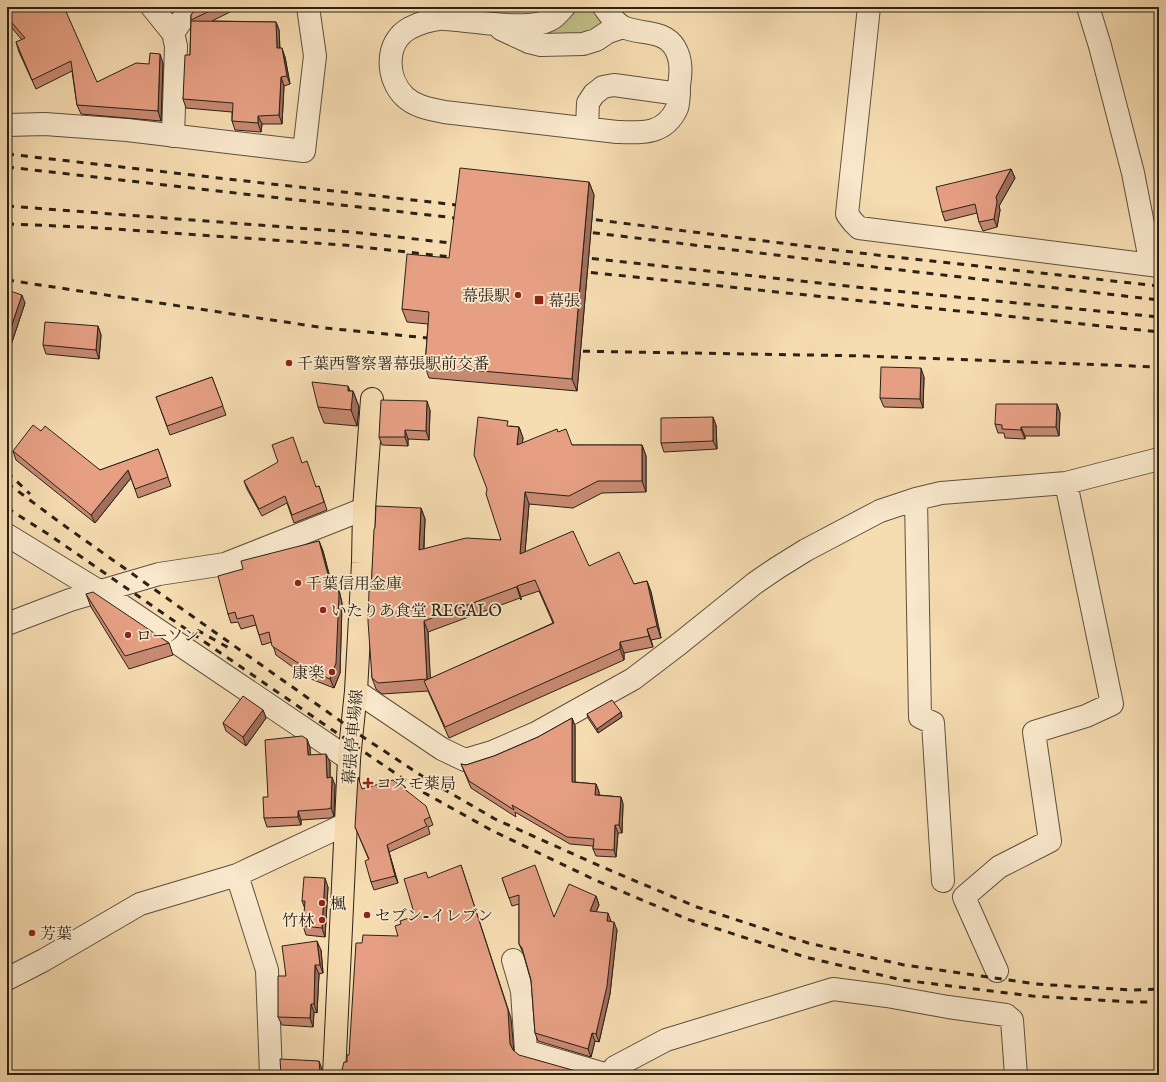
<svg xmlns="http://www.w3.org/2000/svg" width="1166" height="1082" font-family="'IM FELL English','Noto Serif JP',serif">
	<rect width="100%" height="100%" fill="#f6dcb1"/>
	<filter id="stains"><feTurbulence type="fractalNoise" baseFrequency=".005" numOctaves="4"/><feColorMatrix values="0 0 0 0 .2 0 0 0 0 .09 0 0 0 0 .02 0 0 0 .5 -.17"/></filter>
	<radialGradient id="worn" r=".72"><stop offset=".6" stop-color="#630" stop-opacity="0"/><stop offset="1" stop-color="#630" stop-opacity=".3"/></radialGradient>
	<path fill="#c1bf88" stroke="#767050" d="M 571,7 L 598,7 L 606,17 C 591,41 571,36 547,34 L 543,30 Z"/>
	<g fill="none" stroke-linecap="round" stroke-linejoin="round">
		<g stroke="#5e503e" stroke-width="24">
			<path id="minor" d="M 152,7 L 173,33 L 176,46 L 173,136
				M 564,7 C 561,10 557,15 553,18 C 533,32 482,22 457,20 C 451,20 444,18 439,19 C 429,20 418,24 410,28 C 384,42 386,79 405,97 C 416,107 430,109 444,112 L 617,132 C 641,133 665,135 677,108 C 679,102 679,93 679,86 C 681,73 682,60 675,48 C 664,29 640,35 623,27 C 615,23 609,14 604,7
				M 869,7 L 847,214 L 853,222 L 859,228 L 1159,266
				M 1088,7 L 1100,46 L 1133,173 L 1151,265
				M 501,29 L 529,42 L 541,45 L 583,44 L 596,40 L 608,32 L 623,27
				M 173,33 L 191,7
				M 7,125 L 45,124 L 127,130 L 304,151 L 315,56 L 308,7
				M 587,128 L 588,103 L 594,94 L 603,87 L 614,85 L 679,94
				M 916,499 L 920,717 L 933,723 L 943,881
				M 7,535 L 115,601 L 349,759
				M 7,624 L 70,600 L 159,574 L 225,564 L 364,509
				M 356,691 L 442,749 L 465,760 L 492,752 L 536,733 L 633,679 L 679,644 L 755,583 L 777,568 L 806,550 L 880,511 L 916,499 L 941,493 L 1066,483 L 1159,459
				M 237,875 L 267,970 L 271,1075
				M 513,960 L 522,991 L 526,1051 L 608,1075
				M 997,971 L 964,897 L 999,867 L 1050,841 L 1034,732 L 1086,716 L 1112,704 L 1066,483
				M 7,979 L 44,960 L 140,904 L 237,875 L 346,824
				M 609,1075 L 615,1067 L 666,1040 L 833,989 L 887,996 L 948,1007 L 1006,1015 L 1012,1020 L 1016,1075"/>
		</g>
		<g stroke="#2b2117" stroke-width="24">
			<path id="major" d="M 334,1075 L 349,759 L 356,691 L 363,563 L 364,509 L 372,399"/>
		</g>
		<use href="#minor" stroke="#f9e8cc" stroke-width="22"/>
		<use href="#major" stroke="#f6dcb1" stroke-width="22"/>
		<path stroke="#2b2117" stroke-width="3" stroke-dasharray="7 7" stroke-linecap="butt" d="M 7,154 L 466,206
			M 7,167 L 464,219
			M 7,206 L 351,232 L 461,244
			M 582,218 L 868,254 L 1159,286
			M 7,224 L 85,227 L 344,245 L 460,258
			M 579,231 L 866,266 L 1159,300
			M 578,257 L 865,288 L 1159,317
			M 577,271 L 1159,332
			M 7,280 L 325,328 L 438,339
			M 569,351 L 866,356 L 1159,367
			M 7,472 L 30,494
			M 7,483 L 62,524 L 363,737 L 428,780 L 495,819 L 600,866 L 697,907 L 808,943 L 904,965 L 1036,984 L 1132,990 L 1159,989
			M 7,508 L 51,536 L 122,585 L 421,791 L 491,830 L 595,880 L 687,919 L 805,957 L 902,980 L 1032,996 L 1132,1002 L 1159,1002
			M 197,630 L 229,648"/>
	</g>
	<path fill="#c68971" stroke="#2b2117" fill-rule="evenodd" d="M 7,7 L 97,82 L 149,64 L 163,63 L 161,121 L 81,114 L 77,105 L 72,71 L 36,89 L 19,52 L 16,42 L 22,40 L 7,22 Z
		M 168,7 L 176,7 L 172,12 Z
		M 197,7 L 240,7 L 212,21 L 276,22 L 279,30 L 280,48 L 285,57 L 290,84 L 284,86 L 282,124 L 262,124 L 261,132 L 235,130 L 232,121 L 232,112 L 186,108 L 183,99 L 190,55 L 191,15 Z
		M 1011,169 L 1015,178 L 999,206 L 1000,210 L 997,227 L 983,231 L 979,222 L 977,213 L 945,221 L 942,212 Z
		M 589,182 L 594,195 L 577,391 L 429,378 L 425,366 L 428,324 L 407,322 L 402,309 L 449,258 Z
		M 7,290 L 25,303 L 10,348 L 7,347 Z
		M 98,326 L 101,335 L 99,359 L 46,354 L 43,345 Z
		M 212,377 L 226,415 L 170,435 L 156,397 Z
		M 924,377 L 923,408 L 884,407 L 880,398 Z
		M 348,386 L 350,391 L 353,391 L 359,407 L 357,426 L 324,423 L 318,407 Z
		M 1057,404 L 1060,413 L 1059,436 L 1025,436 L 1025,439 L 1005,438 L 1004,433 L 998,433 L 995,424 Z
		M 430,410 L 429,440 L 408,439 L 408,446 L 382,445 L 379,437 Z
		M 716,425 L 717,449 L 664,452 L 661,443 Z
		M 510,426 L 519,427 L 523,438 L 522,443 L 558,432 L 572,445 L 642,445 L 646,456 L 646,492 L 602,493 L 573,508 L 529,504 L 525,552 L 589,566 L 634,584 L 647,581 L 651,592 L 661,638 L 651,640 L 653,647 L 624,653 L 624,660 L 449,738 L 428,691 L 382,694 L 376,689 L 372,678 L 371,591 L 375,528 L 421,508 L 425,519 L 424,549 L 501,540 ZM 539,591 L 553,623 L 430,679 L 428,632 L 520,598 L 521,600 L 521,597 Z
		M 41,431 L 100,470 L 158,449 L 171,486 L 138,498 L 131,478 L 95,523 L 16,460 L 13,451 Z
		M 302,463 L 316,487 L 319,486 L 327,510 L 294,523 L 287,503 L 262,516 L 247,489 L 244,481 Z
		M 319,541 L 323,551 L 331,581 L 339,590 L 342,603 L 340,673 L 334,688 L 311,679 L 310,677 L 301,673 L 276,655 L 272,642 L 262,645 L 256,625 L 241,629 L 238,622 L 231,623 L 228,614 L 243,569 Z
		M 86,594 L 169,643 L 173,655 L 129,669 L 91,607 Z
		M 263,710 L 266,718 L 246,746 L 226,731 L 223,723 Z
		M 621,712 L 622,717 L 598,733 L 588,718 L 587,714 Z
		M 572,718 L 575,726 L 575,782 L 596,784 L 599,792 L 599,795 L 621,797 L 623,804 L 622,833 L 618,833 L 616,857 L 596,856 L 593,849 L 593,846 L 570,844 L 515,812 L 516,817 L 471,788 L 461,764 L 466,765 L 494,756 L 538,737 Z
		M 307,739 L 310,748 L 310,755 L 330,762 L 330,777 L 335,785 L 334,816 L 330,818 L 301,820 L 301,825 L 267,827 L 264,818 L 268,797 Z
		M 430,817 L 433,825 L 428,827 L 430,834 L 389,852 L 398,883 L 374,890 L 371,882 L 369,860 L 355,827 Z
		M 502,878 L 554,917 L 596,896 L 599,905 L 596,912 L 611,921 L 611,922 L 617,930 L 610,994 L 599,1042 L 595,1041 L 591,1057 L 538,1041 L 535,1033 L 531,980 L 524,955 L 519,944 L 519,904 L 512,906 Z
		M 328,887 L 325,937 L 306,935 L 303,926 L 305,909 L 302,901 Z
		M 321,950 L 323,973 L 319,974 L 317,1013 L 314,1012 L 313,1027 L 282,1025 L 278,1017 L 286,976 Z"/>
	<path fill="#a16f5c" stroke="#2b2117" d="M 170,7 L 176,7 L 172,12 Z
		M 276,22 L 279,30 L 280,57 L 277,48 Z
		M 282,48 L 285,57 L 290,84 L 287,76 Z
		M 160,54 L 163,63 L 161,121 L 158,111 Z
		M 281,77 L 284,86 L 282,124 L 279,115 Z
		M 258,116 L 262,124 L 261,132 L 258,123 Z
		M 1011,169 L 1015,178 L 999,206 L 1000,210 L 997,227 L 994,219 L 996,197 Z
		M 589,182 L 594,195 L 577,391 L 572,379 Z
		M 22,295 L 25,303 L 10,348 L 7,339 Z
		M 98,326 L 101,335 L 99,359 L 96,350 Z
		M 921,368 L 924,377 L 923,408 L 920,399 Z
		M 348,386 L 352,396 L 353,391 L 359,407 L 357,426 L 351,410 L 348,391 Z
		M 427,401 L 430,410 L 429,440 L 426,431 Z
		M 1057,404 L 1060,413 L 1059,436 L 1056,427 Z
		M 713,417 L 716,425 L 717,449 L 713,441 Z
		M 519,427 L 523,438 L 521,456 L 517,445 Z
		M 1021,427 L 1025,436 L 1025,439 L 1021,430 Z
		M 405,430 L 408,439 L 408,446 L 405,437 Z
		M 642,445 L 646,456 L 646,492 L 642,481 Z
		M 128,470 L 131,478 L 95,523 L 91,515 Z
		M 525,492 L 529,504 L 524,565 L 520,554 Z
		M 421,508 L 425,519 L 423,561 L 419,550 Z
		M 319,541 L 323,551 L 333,591 L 330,582 Z
		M 336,580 L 339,590 L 342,603 L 340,673 L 334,688 L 330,679 Z
		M 647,581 L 651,592 L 661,638 L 657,626 Z
		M 517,586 L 521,597 L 521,600 L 517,588 Z
		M 424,621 L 428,632 L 431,691 L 427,679 Z
		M 647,629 L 651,640 L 653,647 L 649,636 Z
		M 620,642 L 624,653 L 624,660 L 620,649 Z
		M 263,710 L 266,718 L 246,746 L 243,737 Z
		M 621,712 L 622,717 L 598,733 L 597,729 Z
		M 572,718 L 575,726 L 575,789 L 572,782 Z
		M 307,739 L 310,748 L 311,763 L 308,755 Z
		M 326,754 L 330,762 L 330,786 L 327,778 Z
		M 332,777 L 335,785 L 334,816 L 331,808 Z
		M 596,784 L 599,792 L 598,803 L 595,795 Z
		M 621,797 L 623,804 L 622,833 L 619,825 Z
		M 298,811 L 301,820 L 301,825 L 298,817 Z
		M 615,825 L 618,833 L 616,857 L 614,850 Z
		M 387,845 L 389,852 L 398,883 L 395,876 Z
		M 461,865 L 511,1018 L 514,1052 L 510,1044 Z
		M 325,878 L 328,887 L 325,937 L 322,928 Z
		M 596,896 L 599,905 L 593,919 L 590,911 Z
		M 608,913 L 611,921 L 610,929 L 607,921 Z
		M 614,922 L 617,930 L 610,994 L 599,1042 L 596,1034 Z
		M 317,941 L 321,950 L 323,973 L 320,965 Z
		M 315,965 L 319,974 L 317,1013 L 314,1004 Z
		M 311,1004 L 314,1012 L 313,1027 L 310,1018 Z
		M 592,1033 L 595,1041 L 591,1057 L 588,1049 Z
		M 319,1061 L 322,1069 L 322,1075 L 320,1073 Z"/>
	<path fill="#e69f83" stroke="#2b2117" d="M 7,7 L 64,7 L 97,82 L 136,63 L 149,64 L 150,53 L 160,54 L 158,111 L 77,105 L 71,61 L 32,80 L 16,42 L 25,38 L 7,17 Z
		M 197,7 L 218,7 L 191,20 L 191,15 Z
		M 191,21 L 276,22 L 277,48 L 282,48 L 287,76 L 281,77 L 279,115 L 258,116 L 258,123 L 232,121 L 233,103 L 183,99 L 185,55 L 190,55 Z
		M 460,168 L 589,182 L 572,379 L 425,366 L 429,312 L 402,309 L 407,254 L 449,258 Z
		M 1011,169 L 996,197 L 997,202 L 994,219 L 979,222 L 975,204 L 942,212 L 936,187 Z
		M 7,290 L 22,295 L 7,339 Z
		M 45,322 L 98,326 L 96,350 L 43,345 Z
		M 881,367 L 921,368 L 920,399 L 880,398 Z
		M 212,377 L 223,406 L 167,426 L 156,397 Z
		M 312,382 L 348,386 L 348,391 L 353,391 L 351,410 L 318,407 Z
		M 381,400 L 427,401 L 426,431 L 405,430 L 405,437 L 379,437 Z
		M 996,404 L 1057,404 L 1056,427 L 1021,427 L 1021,430 L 1002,429 L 1002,425 L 995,424 Z
		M 478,417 L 508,421 L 507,426 L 519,427 L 517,445 L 557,429 L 558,432 L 566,429 L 572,445 L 642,445 L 642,481 L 598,481 L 569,496 L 525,492 L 520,554 L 573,531 L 589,566 L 619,552 L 634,584 L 647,581 L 657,626 L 647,629 L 649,636 L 620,642 L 620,649 L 445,727 L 424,681 L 554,623 L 535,580 L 517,586 L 517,588 L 516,587 L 424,621 L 427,679 L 378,683 L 372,678 L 368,621 L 369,591 L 371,591 L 374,529 L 375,528 L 376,506 L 421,508 L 419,550 L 466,538 L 501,540 L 486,494 L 487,489 L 474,455 Z
		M 713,417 L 713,441 L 661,443 L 661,418 Z
		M 33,425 L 41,431 L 45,426 L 100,470 L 158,449 L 168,477 L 135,489 L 128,470 L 91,515 L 13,451 Z
		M 293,437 L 302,463 L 307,461 L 316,487 L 319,486 L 324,502 L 292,515 L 285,496 L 259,509 L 244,481 L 278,462 L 272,445 Z
		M 319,541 L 330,582 L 336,580 L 339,594 L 336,663 L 330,679 L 307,670 L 308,668 L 298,663 L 272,646 L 269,632 L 259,635 L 253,615 L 237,619 L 235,612 L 228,614 L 218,576 L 243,569 L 241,561 Z
		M 93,592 L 169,643 L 125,656 L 86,594 Z
		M 243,696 L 263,710 L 243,737 L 223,723 Z
		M 612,700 L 621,712 L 597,729 L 587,714 Z
		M 572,718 L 572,782 L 596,784 L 595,795 L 621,797 L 619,825 L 615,825 L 614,850 L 593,849 L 594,839 L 567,837 L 512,805 L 514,810 L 469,781 L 461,764 L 466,765 L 494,756 L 538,737 Z
		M 302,736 L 307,739 L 308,755 L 326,754 L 327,778 L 332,777 L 331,808 L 327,809 L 298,811 L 298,817 L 264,818 L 263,797 L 268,797 L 265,740 Z
		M 358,777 L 362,789 L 393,780 L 426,806 L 430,817 L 424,820 L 427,826 L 387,845 L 395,876 L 371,882 L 365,861 L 369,859 L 355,827 Z
		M 461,865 L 508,1010 L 510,1044 L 513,1050 L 519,1055 L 583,1073 L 583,1075 L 340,1075 L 341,1074 L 344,1062 L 347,1062 L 347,1055 L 349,1055 L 356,943 L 362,943 L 363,935 L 398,936 L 395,926 L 401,924 L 400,921 L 415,916 L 404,879 L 426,872 L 428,878 Z
		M 535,865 L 554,917 L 569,884 L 596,896 L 590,911 L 608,913 L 607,921 L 614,922 L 607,986 L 596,1034 L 592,1033 L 588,1049 L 535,1033 L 531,980 L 522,948 L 519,944 L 519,895 L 509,898 L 502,878 Z
		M 304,877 L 325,878 L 322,928 L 303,926 L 305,901 L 302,901 Z
		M 317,941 L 320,965 L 315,965 L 314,1004 L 311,1004 L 310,1018 L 278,1017 L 278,976 L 286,976 L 282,946 Z
		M 280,1059 L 319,1061 L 320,1073 L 322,1075 L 281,1075 Z"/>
	<g fill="#8f2418" stroke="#f9e8cc" stroke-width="1.5">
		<circle cx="518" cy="295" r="4"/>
		<rect x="534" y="295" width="10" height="10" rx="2"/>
		<circle cx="289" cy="363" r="4"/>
		<circle cx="298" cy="583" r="4"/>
		<circle cx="323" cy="610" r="4"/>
		<circle cx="128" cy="635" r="4"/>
		<circle cx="332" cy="672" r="4"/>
		<path d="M366 777h4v4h4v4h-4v4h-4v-4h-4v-4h4z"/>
		<circle cx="322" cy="903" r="4"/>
		<circle cx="367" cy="915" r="4"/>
		<circle cx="322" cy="920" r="4"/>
		<circle cx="32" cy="933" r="4"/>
	</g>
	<g text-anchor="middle" stroke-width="3.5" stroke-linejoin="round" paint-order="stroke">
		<g font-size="16" fill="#2b2117" stroke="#f9e8cc" text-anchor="start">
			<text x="510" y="301" text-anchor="end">幕張駅</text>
			<text x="548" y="306">幕張</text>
			<text x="297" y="369">千葉西警察署幕張駅前交番</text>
			<text x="306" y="589">千葉信用金庫</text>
			<text x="331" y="616">いたりあ食堂 REGALO</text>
			<text x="136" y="641">ローソン</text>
			<text x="324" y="678" text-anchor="end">康楽</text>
			<text x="376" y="789">コスモ薬局</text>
			<text x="330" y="909">楓</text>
			<text x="375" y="921">セブン-イレブン</text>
			<text x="314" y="926" text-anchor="end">竹林</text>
			<text x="40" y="939">芳葉</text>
		</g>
		<g font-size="16" fill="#2b2117" stroke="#f9e8cc">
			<text transform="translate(352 737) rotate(-85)" y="6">幕張停車場線</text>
		</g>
	</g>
	<rect width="1166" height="1082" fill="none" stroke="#f6dcb1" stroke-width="24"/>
	<rect x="8" y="8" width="1150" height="1066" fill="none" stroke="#2b2117" stroke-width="2"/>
	<rect x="12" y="12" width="1142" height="1058" fill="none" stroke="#2b2117"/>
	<rect width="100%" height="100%" filter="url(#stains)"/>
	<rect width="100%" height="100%" fill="url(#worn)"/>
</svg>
